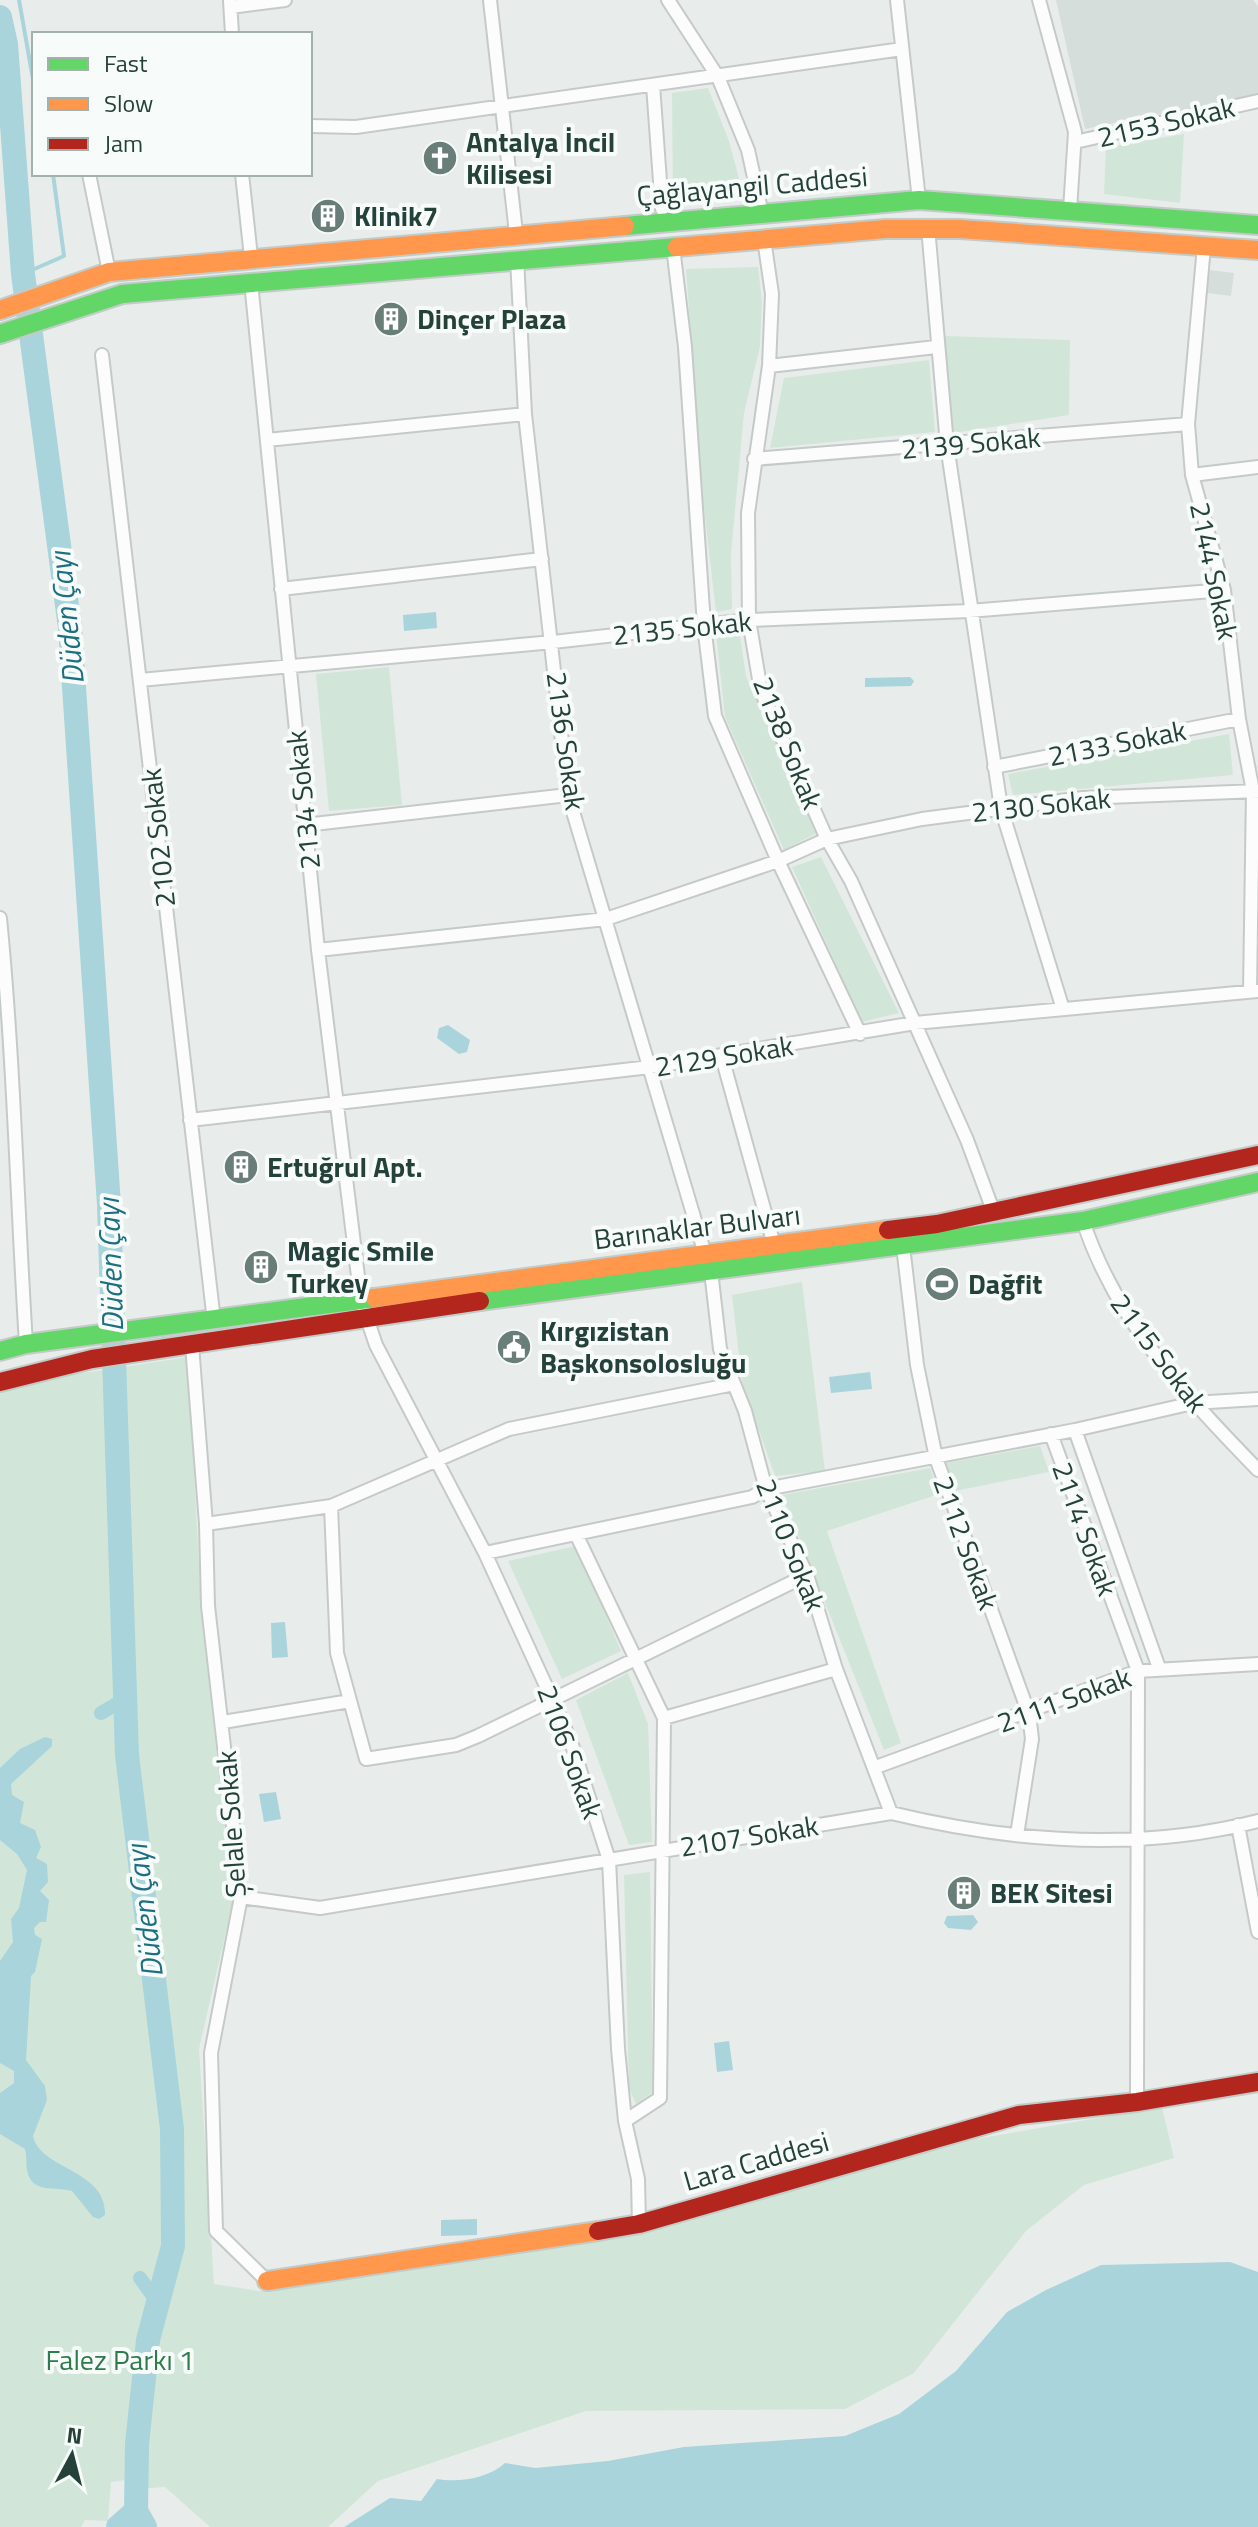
<svg xmlns="http://www.w3.org/2000/svg" width="1258" height="2527" font-family="'Titillium Web',sans-serif">
	<rect width="100%" height="100%" fill="#e8edeb"/>
	<path fill="#d6dedb" d="M 1056,0 L 1253,0 L 1258,6 L 1258,95 L 1085,129 Z
		M 1210,270 L 1234,273 L 1231,296 L 1207,293 Z"/>
	<path fill="#d1e6d8" d="M 708,88 L 729,141 L 744,197 L 673,204 L 672,93 Z
		M 1184,134 L 1180,203 L 1104,194 L 1106,147 Z
		M 758,267 L 762,301 L 760,347 L 744,413 L 731,554 L 732,609 L 716,612 L 702,491 L 686,269 Z
		M 944,336 L 1070,340 L 1069,415 L 953,433 Z
		M 929,360 L 935,432 L 770,448 L 784,378 Z
		M 736,632 L 740,636 L 746,676 L 817,833 L 784,850 L 725,717 L 716,634 Z
		M 389,667 L 402,805 L 329,811 L 316,674 Z
		M 1229,734 L 1233,775 L 1013,795 L 1008,774 Z
		M 821,857 L 899,1013 L 862,1022 L 792,867 Z
		M 802,1282 L 825,1471 L 775,1476 L 742,1382 L 732,1295 Z
		M 188,1357 L 202,1623 L 233,1901 L 199,2049 L 214,2284 L 259,2291 L 617,2237 L 976,2139 L 1162,2107 L 1174,2158 L 1084,2185 L 1026,2231 L 914,2373 L 845,2409 L 586,2411 L 378,2481 L 328,2527 L 210,2527 L 165,2487 L 137,2489 L 125,2480 L 111,2482 L 108,2521 L 85,2520 L 81,2527 L 0,2527 L 0,1393 L 70,1375 Z
		M 1040,1446 L 1049,1472 L 955,1491 L 946,1463 Z
		M 930,1468 L 939,1494 L 827,1531 L 901,1743 L 884,1750 L 782,1495 Z
		M 576,1546 L 621,1651 L 562,1679 L 508,1561 Z
		M 628,1673 L 648,1724 L 652,1842 L 629,1845 L 576,1700 Z
		M 650,1872 L 653,2092 L 636,2104 L 629,2088 L 624,1875 Z"/>
	<path fill="#a9d4db" d="M 436,612 L 437,628 L 404,631 L 403,615 Z
		M 910,677 L 914,681 L 911,686 L 865,687 L 865,678 Z
		M 448,1025 L 470,1040 L 467,1052 L 459,1054 L 437,1038 L 439,1028 Z
		M 870,1372 L 872,1389 L 831,1393 L 829,1377 Z
		M 285,1622 L 288,1657 L 272,1658 L 271,1623 Z
		M 45,1737 L 52,1739 L 52,1746 L 11,1784 L 12,1795 L 24,1802 L 20,1823 L 35,1830 L 41,1847 L 36,1858 L 47,1864 L 48,1882 L 40,1891 L 49,1900 L 46,1922 L 40,1922 L 34,1928 L 35,1935 L 42,1939 L 35,1972 L 31,1976 L 26,2060 L 45,2086 L 47,2100 L 33,2136 C 40,2170 107,2169 105,2215 L 99,2219 L 93,2217 L 72,2191 C 55,2186 31,2194 27,2170 C 26,2163 27,2156 25,2149 L 0,2134 L 0,2093 L 14,2083 L 14,2071 L 0,2063 L 0,1961 L 13,1942 L 11,1919 L 19,1908 L 27,1870 L 17,1854 L 0,1840 L 0,1768 L 20,1749 Z
		M 276,1792 L 281,1819 L 264,1822 L 259,1794 Z
		M 973,1915 L 978,1922 L 971,1930 L 948,1928 L 944,1923 L 947,1916 Z
		M 729,2041 L 733,2070 L 717,2072 L 714,2043 Z
		M 477,2219 L 477,2235 L 441,2236 L 441,2220 Z
		M 1230,2262 L 1258,2272 L 1258,2527 L 344,2527 L 390,2498 L 421,2501 L 437,2479 C 459,2483 489,2478 505,2463 L 535,2468 L 608,2461 L 684,2447 L 845,2436 L 899,2414 L 956,2371 L 1007,2312 L 1046,2290 L 1101,2265 Z"/>
	<g fill="none" stroke-linecap="round" stroke-linejoin="round">
		<path stroke="#a9d4db" stroke-width="4" d="M 19,0 L 34,85
			M 23,274 L 64,256 L 53,174"/>
		<path stroke="#a9d4db" stroke-width="14" d="M 101,1713 L 125,1699
			M 140,2278 L 158,2303"/>
		<path stroke="#a9d4db" stroke-width="24" d="M 0,17 L 6,44 L 23,274 L 70,628 L 109,1205 L 127,1755 L 172,2129 L 173,2246 L 148,2340 L 137,2444 L 136,2511 L 145,2527
			M 118,2527 L 136,2511"/>
		<g stroke="#c5cac8" stroke-width="16">
			<path id="street" d="M 490,0 L 516,233
				M 668,0 L 718,77 L 748,150 L 762,214
				M 897,0 L 919,200
				M 1039,0 L 1075,132 L 1070,210
				M 230,1 L 232,34
				M 231,7 L 285,0
				M 653,85 L 662,209
				M 310,126 L 356,127 L 902,49
				M 1075,142 L 1258,101
				M 89,174 L 109,272
				M 242,174 L 251,257
				M 928,227 L 947,445 L 1001,808 L 1062,1006
				M 764,239 L 772,294 L 769,366 L 748,513 L 749,620 L 761,691 L 827,839 L 851,881 L 967,1140 L 994,1213
				M 1204,246 L 1188,424 L 1192,475 L 1224,590 L 1239,719 L 1253,791 L 1250,991
				M 673,247 L 685,347 L 704,625 L 715,716 L 778,861 L 860,1034
				M 517,258 L 525,414 L 568,795 L 705,1254
				M 251,282 L 318,950 L 361,1301 L 376,1345 L 485,1553 L 552,1699 L 571,1742 L 609,1860 L 618,2049 L 625,2121 L 638,2179 L 639,2224
				M 102,355 L 214,1321
				M 769,366 L 936,347
				M 267,440 L 525,414
				M 754,459 L 1188,424
				M 1192,475 L 1258,467
				M 281,589 L 542,559
				M 140,680 L 553,642 L 749,620 L 969,611 L 1224,590
				M 994,767 L 1239,719
				M 305,825 L 568,795
				M 0,918 C 14,1060 17,1202 26,1344
				M 318,950 L 606,919 L 778,861 L 827,839 L 922,819 L 1083,798 L 1258,791
				M 722,1057 L 774,1245
				M 190,1120 L 650,1067 L 915,1023 L 1258,991
				M 1083,1221 C 1116,1321 1186,1396 1258,1470
				M 903,1246 L 917,1365 L 936,1458 L 1029,1714 L 1032,1739 L 1017,1835
				M 711,1271 L 720,1349 L 745,1411 L 766,1489 L 807,1575 L 836,1669 L 891,1813
				M 192,1345 L 206,1524 L 208,1606 L 241,1897 L 211,2053 L 216,2231 L 267,2281
				M 1051,1434 L 1138,1671 L 1137,2102
				M 331,1506 L 509,1429 L 734,1384
				M 206,1524 L 331,1506 L 337,1653 L 366,1759 L 456,1745 L 478,1736 L 807,1575
				M 576,1534 L 664,1718 L 660,2098 L 625,2121
				M 485,1553 L 752,1497 L 766,1489 L 1075,1430
				M 1159,1668 L 1075,1430 L 1193,1403 L 1258,1399
				M 664,1718 L 836,1669
				M 223,1722 L 350,1701
				M 876,1767 L 1138,1671 L 1258,1664
				M 1238,1825 L 1258,1932
				M 241,1897 L 320,1908 L 891,1813 C 1011,1842 1137,1852 1258,1821"/>
		</g>
		<g stroke="#c3cbc8" stroke-width="22">
			<path id="fast" d="M 625,226 L 919,200 L 1258,225
				M 0,334 L 122,294 L 677,247
				M 480,1301 L 1083,1221 L 1258,1182
				M 0,1351 L 26,1344 L 375,1298"/>
		</g>
		<g stroke="#c3cbc8" stroke-width="22">
			<path id="slow" d="M 677,247 L 885,229 L 960,229 L 1258,250
				M 0,310 L 109,272 L 625,226
				M 375,1298 L 888,1230
				M 267,2281 L 598,2231"/>
		</g>
		<g stroke="#c3cbc8" stroke-width="22">
			<path id="jam" d="M 888,1230 L 937,1224 L 1258,1155
				M 0,1382 L 92,1359 L 480,1301
				M 598,2231 L 639,2224 L 1019,2115 L 1137,2102 L 1258,2082"/>
		</g>
		<use href="#street" stroke="#fcfcfc" stroke-width="12"/>
		<use href="#fast" stroke="#63d668" stroke-width="18"/>
		<use href="#slow" stroke="#ff974d" stroke-width="18"/>
		<use href="#jam" stroke="#b3261e" stroke-width="18"/>
	</g>
	<defs>
		<g id="church-disc" transform="scale(1.8)"><circle r="9.5" fill="#697e78" stroke="#f7fbf9"/><path d="M-1.2-6h2.4v3.5h3.3v2.4h-3.3V6h-2.4V-.1h-3.3v-2.4h3.3Z" fill="#fff"/></g>
		<g id="building-disc" transform="scale(1.8)"><circle r="9.5" fill="#697e78" stroke="#f7fbf9"/><path d="M-4-6H4V6H1V3H-1V6H-4ZM-2.5-4.3h1.7v1.8h-1.7ZM.8-4.3h1.7v1.8H.8ZM-2.5-1h1.7V.8h-1.7ZM.8-1h1.7V.8H.8Z" fill="#fff"/></g>
		<g id="stadium-disc" transform="scale(1.8)"><circle r="9.5" fill="#697e78" stroke="#f7fbf9"/><path d="M0-5a6.5 5 0 1 0 0 10a6.5 5 0 1 0 0-10ZM-3.5-1.8h7v3.6h-7Z" fill="#fff"/></g>
		<g id="civic-disc" transform="scale(1.8)"><circle r="9.5" fill="#697e78" stroke="#f7fbf9"/><path d="M-.6-6.5H3V-4.5H.6V-3L4-1V1h2V6H-6V1h2V-1L-.6-3ZM-1.2 2.5V6h2.4V2.5Z" fill="#fff"/></g>
	</defs>
	<g fill-rule="evenodd">
		<use href="#church-disc" x="440" y="158"/>
		<use href="#building-disc" x="328" y="216"/>
		<use href="#building-disc" x="391" y="319"/>
		<use href="#building-disc" x="241" y="1167"/>
		<use href="#building-disc" x="261" y="1267"/>
		<use href="#stadium-disc" x="942" y="1284"/>
		<use href="#civic-disc" x="514" y="1347"/>
		<use href="#building-disc" x="964" y="1893"/>
	</g>
	<g text-anchor="middle" stroke-width="8" stroke-linejoin="round" paint-order="stroke">
		<g font-size="28" fill="#24423a" stroke="#f7fbf9">
			<text transform="translate(1166 122) rotate(-13)" y="10">2153 Sokak</text>
			<text transform="translate(752 186) rotate(-5)" y="10">Çağlayangil Caddesi</text>
			<text transform="translate(971 443) rotate(-5)" y="10">2139 Sokak</text>
			<text transform="translate(1214 571) rotate(78)" y="10">2144 Sokak</text>
			<text transform="translate(682 628) rotate(-6)" y="10">2135 Sokak</text>
			<text transform="translate(566 741) rotate(82)" y="10">2136 Sokak</text>
			<text transform="translate(788 743) rotate(68)" y="10">2138 Sokak</text>
			<text transform="translate(1117 743) rotate(-11)" y="10">2133 Sokak</text>
			<text transform="translate(303 800) rotate(-96)" y="10">2134 Sokak</text>
			<text transform="translate(1041 805) rotate(-6)" y="10">2130 Sokak</text>
			<text transform="translate(158 838) rotate(-96)" y="10">2102 Sokak</text>
			<text transform="translate(724 1056) rotate(-9)" y="10">2129 Sokak</text>
			<text transform="translate(697 1227) rotate(-7)" y="10">Barınaklar Bulvarı</text>
			<text transform="translate(1159 1353) rotate(53)" y="10">2115 Sokak</text>
			<text transform="translate(1085 1529) rotate(70)" y="10">2114 Sokak</text>
			<text transform="translate(966 1543) rotate(70)" y="10">2112 Sokak</text>
			<text transform="translate(791 1545) rotate(68)" y="10">2110 Sokak</text>
			<text transform="translate(1064 1700) rotate(-20)" y="10">2111 Sokak</text>
			<text transform="translate(570 1752) rotate(70)" y="10">2106 Sokak</text>
			<text transform="translate(231 1824) rotate(-94)" y="10">Şelale Sokak</text>
			<text transform="translate(749 1836) rotate(-9)" y="10">2107 Sokak</text>
			<text transform="translate(756 2161) rotate(-16)" y="10">Lara Caddesi</text>
		</g>
		<g font-size="28" font-weight="bold" fill="#24423a" stroke="#f7fbf9" text-anchor="start">
			<text x="466" y="152">Antalya İncil<tspan x="466" dy="32">Kilisesi</tspan></text>
			<text x="354" y="226">Klinik7</text>
			<text x="417" y="329">Dinçer Plaza</text>
			<text x="267" y="1177">Ertuğrul Apt.</text>
			<text x="287" y="1261">Magic Smile<tspan x="287" dy="32">Turkey</tspan></text>
			<text x="968" y="1294">Dağfit</text>
			<text x="540" y="1341">Kırgızistan<tspan x="540" dy="32">Başkonsolosluğu</tspan></text>
			<text x="990" y="1903">BEK Sitesi</text>
		</g>
		<g font-size="28" fill="#2d7a4b" stroke="#f7fbf9">
			<text x="120" y="2370">Falez Parkı 1</text>
		</g>
		<g font-size="30" font-style="italic" fill="#1c6f80" stroke="#f7fbf9">
			<text transform="translate(67 618) rotate(-96)" y="10">Düden Çayı</text>
			<text transform="translate(111 1265) rotate(-92)" y="10">Düden Çayı</text>
			<text transform="translate(145 1911) rotate(-97)" y="10">Düden Çayı</text>
		</g>
	</g>
	<rect x="32" y="32" width="280" height="144" fill="#f7fbf9" stroke="#a3b1ad" stroke-width="2"/>
	<rect x="48" y="58" width="40" height="12" fill="#63d668" stroke="#a3b1ad" stroke-width="2"/>
	<text x="104" y="72" font-size="24" fill="#24423a">Fast</text>
	<rect x="48" y="98" width="40" height="12" fill="#ff974d" stroke="#a3b1ad" stroke-width="2"/>
	<text x="104" y="112" font-size="24" fill="#24423a">Slow</text>
	<rect x="48" y="138" width="40" height="12" fill="#b3261e" stroke="#a3b1ad" stroke-width="2"/>
	<text x="104" y="152" font-size="24" fill="#24423a">Jam</text>
	<g transform="translate(72 2455) rotate(7)" stroke="#f7fbf9" stroke-width="6" paint-order="stroke">
	<path d="M0-6L14 30L0 20L-14 30Z" fill="#24423a"/>
	<text y="-12" font-size="22" font-weight="bold" text-anchor="middle" fill="#24423a">N</text>
	</g>
</svg>
